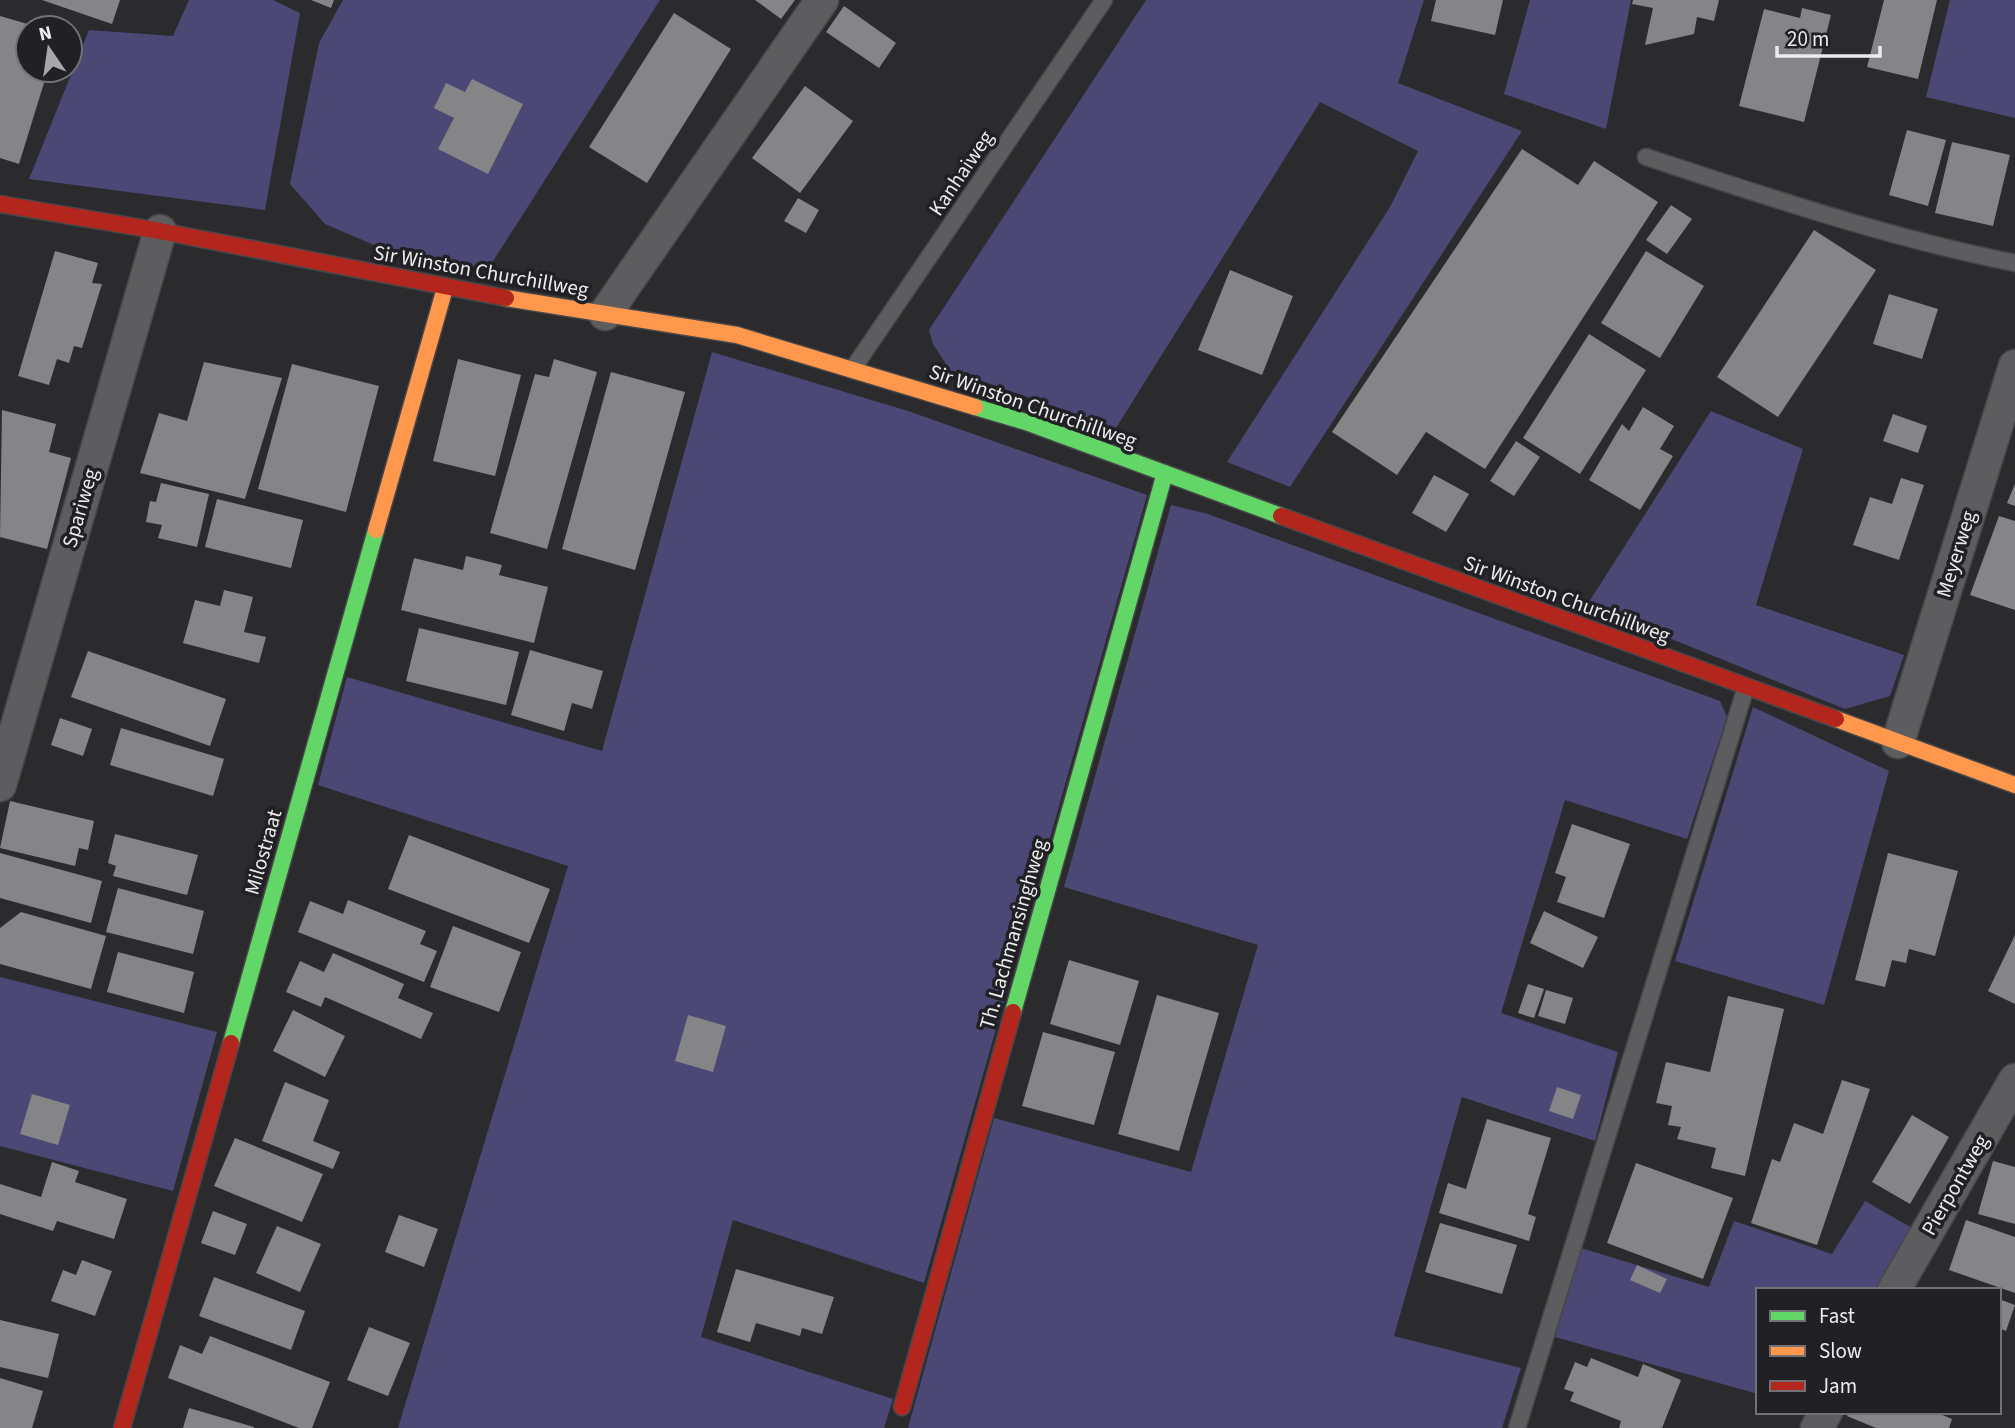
<svg xmlns="http://www.w3.org/2000/svg" width="2015" height="1428" font-family="'Source Sans 3',sans-serif">
	<rect width="100%" height="100%" fill="#2b2b2e"/>
	<path fill="#4b4875" d="M 189,0 L 273,0 L 300,13 L 265,210 L 29,179 L 89,30 L 173,36 Z
		M 343,0 L 660,0 L 488,269 L 381,248 L 325,224 L 290,184 L 319,43 Z
		M 1146,0 L 1424,0 L 1398,83 L 1522,131 L 1290,487 L 1227,462 L 1390,207 L 1418,151 L 1320,102 L 1116,428 L 950,370 L 933,344 L 929,330 Z
		M 1530,0 L 1631,0 L 1606,129 L 1504,94 Z
		M 1950,0 L 2015,0 L 2015,118 L 1926,97 Z
		M 712,352 L 908,411 L 1147,495 L 924,1283 L 733,1220 L 701,1337 L 893,1399 L 884,1428 L 398,1428 L 568,866 L 318,785 L 347,677 L 602,751 Z
		M 1711,411 L 1803,449 L 1756,605 L 1904,655 L 1890,696 L 1845,709 L 1587,605 Z
		M 1171,505 L 1208,514 L 1720,701 L 1727,717 L 1687,839 L 1565,800 L 1501,1013 L 1618,1052 L 1595,1141 L 1462,1097 L 1394,1336 L 1521,1368 L 1502,1428 L 908,1428 L 994,1118 L 1191,1172 L 1258,945 L 1064,887 Z
		M 1753,707 L 1889,771 L 1824,1005 L 1675,961 Z
		M 0,977 L 217,1032 L 173,1191 L 0,1146 Z
		M 1865,1201 L 1912,1228 L 1876,1290 L 1758,1290 L 1758,1394 L 1555,1337 L 1581,1248 L 1709,1287 L 1734,1221 L 1832,1254 Z"/>
	<path fill="#858588" d="M 42,0 L 120,0 L 112,24 Z
		M 311,0 L 334,0 L 331,8 Z
		M 755,0 L 795,0 L 781,19 Z
		M 1436,0 L 1503,0 L 1495,35 L 1431,21 Z
		M 1633,0 L 1719,0 L 1714,21 L 1697,17 L 1694,34 L 1645,45 L 1653,8 L 1632,4 Z
		M 1884,0 L 1937,0 L 1918,79 L 1867,67 Z
		M 844,6 L 896,43 L 879,68 L 826,32 Z
		M 1802,8 L 1831,15 L 1804,122 L 1739,106 L 1764,9 L 1800,18 Z
		M 674,13 L 731,49 L 647,183 L 589,147 Z
		M 0,16 L 38,27 L 28,28 L 28,70 L 48,70 L 19,164 L 0,158 Z
		M 472,79 L 523,104 L 488,174 L 438,149 L 454,118 L 434,108 L 446,83 L 465,92 Z
		M 805,86 L 853,121 L 800,193 L 752,158 Z
		M 1907,130 L 1946,140 L 1928,206 L 1889,195 Z
		M 1952,142 L 2010,155 L 1993,226 L 1935,213 Z
		M 1522,149 L 1578,185 L 1594,161 L 1658,202 L 1485,469 L 1426,432 L 1397,475 L 1332,432 Z
		M 798,198 L 819,210 L 806,233 L 784,221 Z
		M 1671,205 L 1692,219 L 1667,254 L 1646,240 Z
		M 1814,230 L 1876,270 L 1778,417 L 1717,377 Z
		M 55,251 L 98,263 L 92,283 L 102,284 L 82,348 L 74,346 L 69,363 L 57,359 L 49,385 L 18,376 Z
		M 1646,251 L 1704,286 L 1660,358 L 1601,323 Z
		M 1230,270 L 1293,296 L 1262,375 L 1198,350 Z
		M 1889,294 L 1938,309 L 1922,359 L 1873,344 Z
		M 1589,334 L 1646,370 L 1580,474 L 1523,438 Z
		M 458,359 L 521,375 L 495,476 L 433,461 Z
		M 554,359 L 597,372 L 547,549 L 490,533 L 535,374 L 549,377 Z
		M 204,362 L 282,378 L 245,499 L 140,473 L 159,413 L 187,421 Z
		M 292,364 L 379,386 L 346,512 L 258,489 Z
		M 611,372 L 685,392 L 635,570 L 562,549 Z
		M 1643,407 L 1674,426 L 1660,449 L 1673,456 L 1640,510 L 1589,480 L 1622,424 L 1629,431 Z
		M 2,410 L 56,424 L 49,452 L 71,458 L 47,549 L 0,537 Z
		M 1893,414 L 1927,426 L 1918,453 L 1883,441 Z
		M 1516,441 L 1540,457 L 1514,496 L 1490,481 Z
		M 1434,475 L 1469,494 L 1446,532 L 1412,513 Z
		M 1901,478 L 1924,485 L 1899,560 L 1853,545 L 1870,497 L 1892,504 Z
		M 161,483 L 209,494 L 197,547 L 158,538 L 162,525 L 146,522 L 150,501 L 156,502 Z
		M 2015,484 L 2015,506 L 2007,503 Z
		M 217,499 L 303,520 L 291,568 L 205,547 Z
		M 1999,516 L 2015,521 L 2015,610 L 1970,595 Z
		M 466,556 L 502,565 L 499,575 L 548,587 L 534,643 L 401,610 L 414,558 L 463,570 Z
		M 224,590 L 253,597 L 244,632 L 266,637 L 259,663 L 183,643 L 195,600 L 220,606 Z
		M 419,628 L 519,652 L 506,705 L 406,681 Z
		M 530,650 L 603,671 L 592,709 L 572,703 L 564,731 L 511,715 Z
		M 88,651 L 226,699 L 210,746 L 71,697 Z
		M 60,718 L 92,729 L 83,756 L 51,745 Z
		M 121,728 L 224,759 L 213,796 L 110,765 Z
		M 10,801 L 94,821 L 88,850 L 79,848 L 75,866 L 0,848 Z
		M 1572,824 L 1630,844 L 1604,918 L 1557,902 L 1566,877 L 1555,873 Z
		M 115,834 L 198,855 L 187,895 L 113,876 L 116,866 L 108,863 Z
		M 409,835 L 550,889 L 529,943 L 388,889 Z
		M 0,853 L 102,881 L 91,923 L 0,898 Z
		M 1888,853 L 1958,871 L 1935,956 L 1909,949 L 1906,963 L 1892,960 L 1885,987 L 1855,980 Z
		M 118,888 L 204,911 L 193,954 L 106,932 Z
		M 348,900 L 426,931 L 420,944 L 437,951 L 424,982 L 298,932 L 310,901 L 343,914 Z
		M 1544,911 L 1598,937 L 1583,968 L 1530,943 Z
		M 21,912 L 106,936 L 91,989 L 0,964 L 0,928 Z
		M 453,926 L 521,952 L 499,1012 L 430,987 Z
		M 2015,935 L 2015,1004 L 1988,991 Z
		M 118,952 L 194,972 L 184,1013 L 107,992 Z
		M 333,953 L 404,984 L 398,998 L 433,1013 L 421,1039 L 325,997 L 321,1007 L 286,992 L 300,961 L 324,972 Z
		M 1069,960 L 1139,981 L 1120,1045 L 1050,1024 Z
		M 1528,984 L 1544,989 L 1534,1018 L 1518,1013 Z
		M 1546,990 L 1573,998 L 1565,1024 L 1538,1016 Z
		M 1157,995 L 1219,1013 L 1179,1151 L 1118,1134 Z
		M 1728,996 L 1784,1009 L 1745,1176 L 1711,1168 L 1716,1148 L 1677,1139 L 1681,1127 L 1668,1125 L 1672,1106 L 1656,1103 L 1666,1062 L 1710,1072 Z
		M 293,1010 L 345,1036 L 325,1077 L 273,1051 Z
		M 688,1015 L 726,1026 L 713,1072 L 675,1061 Z
		M 1043,1032 L 1115,1052 L 1094,1125 L 1022,1106 Z
		M 1842,1080 L 1870,1089 L 1817,1245 L 1751,1223 L 1772,1159 L 1780,1162 L 1794,1123 L 1823,1134 Z
		M 285,1082 L 329,1100 L 313,1141 L 340,1152 L 333,1169 L 262,1141 Z
		M 1557,1087 L 1581,1095 L 1573,1119 L 1549,1111 Z
		M 32,1094 L 70,1105 L 58,1145 L 20,1134 Z
		M 1912,1115 L 1949,1137 L 1910,1204 L 1872,1182 Z
		M 1487,1119 L 1551,1138 L 1528,1214 L 1536,1217 L 1529,1241 L 1439,1213 L 1448,1183 L 1466,1189 Z
		M 235,1138 L 323,1174 L 302,1222 L 214,1186 Z
		M 1993,1161 L 2015,1167 L 2015,1224 L 1978,1214 Z
		M 52,1162 L 79,1171 L 75,1182 L 127,1199 L 114,1239 L 57,1221 L 53,1231 L 0,1214 L 0,1184 L 41,1197 Z
		M 1636,1163 L 1733,1198 L 1703,1279 L 1607,1243 Z
		M 213,1211 L 247,1224 L 235,1255 L 201,1243 Z
		M 399,1215 L 438,1229 L 424,1267 L 385,1252 Z
		M 1966,1220 L 2015,1237 L 2015,1293 L 1949,1270 Z
		M 1440,1223 L 1517,1245 L 1502,1294 L 1425,1272 Z
		M 277,1226 L 321,1244 L 300,1292 L 256,1273 Z
		M 82,1260 L 112,1271 L 95,1316 L 51,1301 L 63,1270 L 76,1275 Z
		M 1637,1265 L 1667,1279 L 1660,1293 L 1630,1280 Z
		M 736,1269 L 834,1297 L 822,1334 L 802,1328 L 800,1336 L 756,1323 L 750,1342 L 717,1332 Z
		M 214,1277 L 305,1311 L 291,1350 L 199,1316 Z
		M 1999,1299 L 2015,1305 L 2006,1331 L 1999,1328 Z
		M 0,1320 L 59,1334 L 48,1378 L 0,1367 Z
		M 369,1327 L 410,1343 L 388,1396 L 347,1380 Z
		M 210,1336 L 330,1382 L 312,1428 L 299,1428 L 168,1378 L 180,1345 L 202,1354 Z
		M 1591,1358 L 1638,1377 L 1643,1364 L 1681,1380 L 1662,1428 L 1619,1428 L 1621,1421 L 1570,1401 L 1574,1392 L 1564,1389 L 1575,1362 L 1587,1367 Z
		M 0,1378 L 43,1391 L 32,1428 L 0,1428 Z
		M 189,1408 L 254,1427 L 254,1428 L 183,1428 Z
		M 1849,1412 L 1935,1412 L 1952,1419 L 1949,1428 L 1876,1428 L 1847,1416 Z"/>
	<g fill="none" stroke-linecap="round" stroke-linejoin="round">
		<g stroke="#47474a" stroke-width="19">
			<path id="lane" d="M 1646,157 C 1768,197 1889,238 2015,263
				M 852,370 L 1104,0
				M 1517,1428 L 1746,687"/>
		</g>
		<g stroke="#47474a" stroke-width="35">
			<path id="street" d="M 605,314 L 822,0
				M 1898,742 L 2015,366
				M 0,785 L 160,231
				M 1894,1290 L 2015,1080
				M 1817,1428 L 1826,1412"/>
		</g>
		<g stroke="#47474a" stroke-width="19">
			<path id="fast" d="M 975,407 L 1026,422 L 1281,516
				M 1013,1012 L 1165,473
				M 231,1043 L 376,530"/>
		</g>
		<g stroke="#47474a" stroke-width="19">
			<path id="slow" d="M 506,298 L 737,335 L 975,407
				M 376,530 L 445,288
				M 1836,719 L 2015,785"/>
		</g>
		<g stroke="#47474a" stroke-width="19">
			<path id="jam" d="M 0,204 L 160,231 L 506,298
				M 1281,516 L 1836,719
				M 902,1407 L 1013,1012
				M 122,1428 L 231,1043"/>
		</g>
		<use href="#lane" stroke="#5d5d5f" stroke-width="16"/>
		<use href="#street" stroke="#5d5d5f" stroke-width="32"/>
		<use href="#fast" stroke="#63d668" stroke-width="16"/>
		<use href="#slow" stroke="#ff974d" stroke-width="16"/>
		<use href="#jam" stroke="#b3261e" stroke-width="16"/>
	</g>
	<g text-anchor="middle" stroke-width="7" stroke-linejoin="round" paint-order="stroke">
		<g font-size="21" fill="#ececef" stroke="#212125">
			<text transform="translate(961 173) rotate(-56)" y="7">Kanhaiweg</text>
			<text transform="translate(481 271) rotate(10)" y="7">Sir Winston Churchillweg</text>
			<text transform="translate(1033 406) rotate(19)" y="7">Sir Winston Churchillweg</text>
			<text transform="translate(80 508) rotate(-74)" y="7">Spariweg</text>
			<text transform="translate(1956 554) rotate(-73)" y="7">Meyerweg</text>
			<text transform="translate(1567 599) rotate(20)" y="7">Sir Winston Churchillweg</text>
			<text transform="translate(263 852) rotate(-74)" y="7">Milostraat</text>
			<text transform="translate(1013 934) rotate(-74)" y="7">Th. Lachmansinghweg</text>
			<text transform="translate(1955 1185) rotate(-60)" y="7">Pierpontweg</text>
		</g>
	</g>
	<rect x="1756" y="1288" width="245" height="126" fill="#212125" stroke="#727276" stroke-width="2"/>
	<rect x="1770" y="1311" width="35" height="10" fill="#63d668" stroke="#727276" stroke-width="2"/>
	<text x="1819" y="1323" font-size="21" fill="#ececef">Fast</text>
	<rect x="1770" y="1346" width="35" height="10" fill="#ff974d" stroke="#727276" stroke-width="2"/>
	<text x="1819" y="1358" font-size="21" fill="#ececef">Slow</text>
	<rect x="1770" y="1381" width="35" height="10" fill="#b3261e" stroke="#727276" stroke-width="2"/>
	<text x="1819" y="1393" font-size="21" fill="#ececef">Jam</text>
	<g transform="translate(49 49) rotate(347)"><circle r="33" fill="#212125" stroke="#727276" stroke-width="2"/>
	<path d="M0-5L12 26L0 18L-12 26Z" fill="#a8a8ab"/>
	<text y="-10" font-size="19" font-weight="bold" text-anchor="middle" fill="#ececef">N</text>
	</g>
	<path d="M1777 46v10h103v-10" fill="none" stroke="#ececef" stroke-width="3.5"/>
	<text x="1787" y="46" font-size="21" fill="#ececef" stroke="#212125" stroke-width="5" paint-order="stroke">20 m</text>
</svg>
